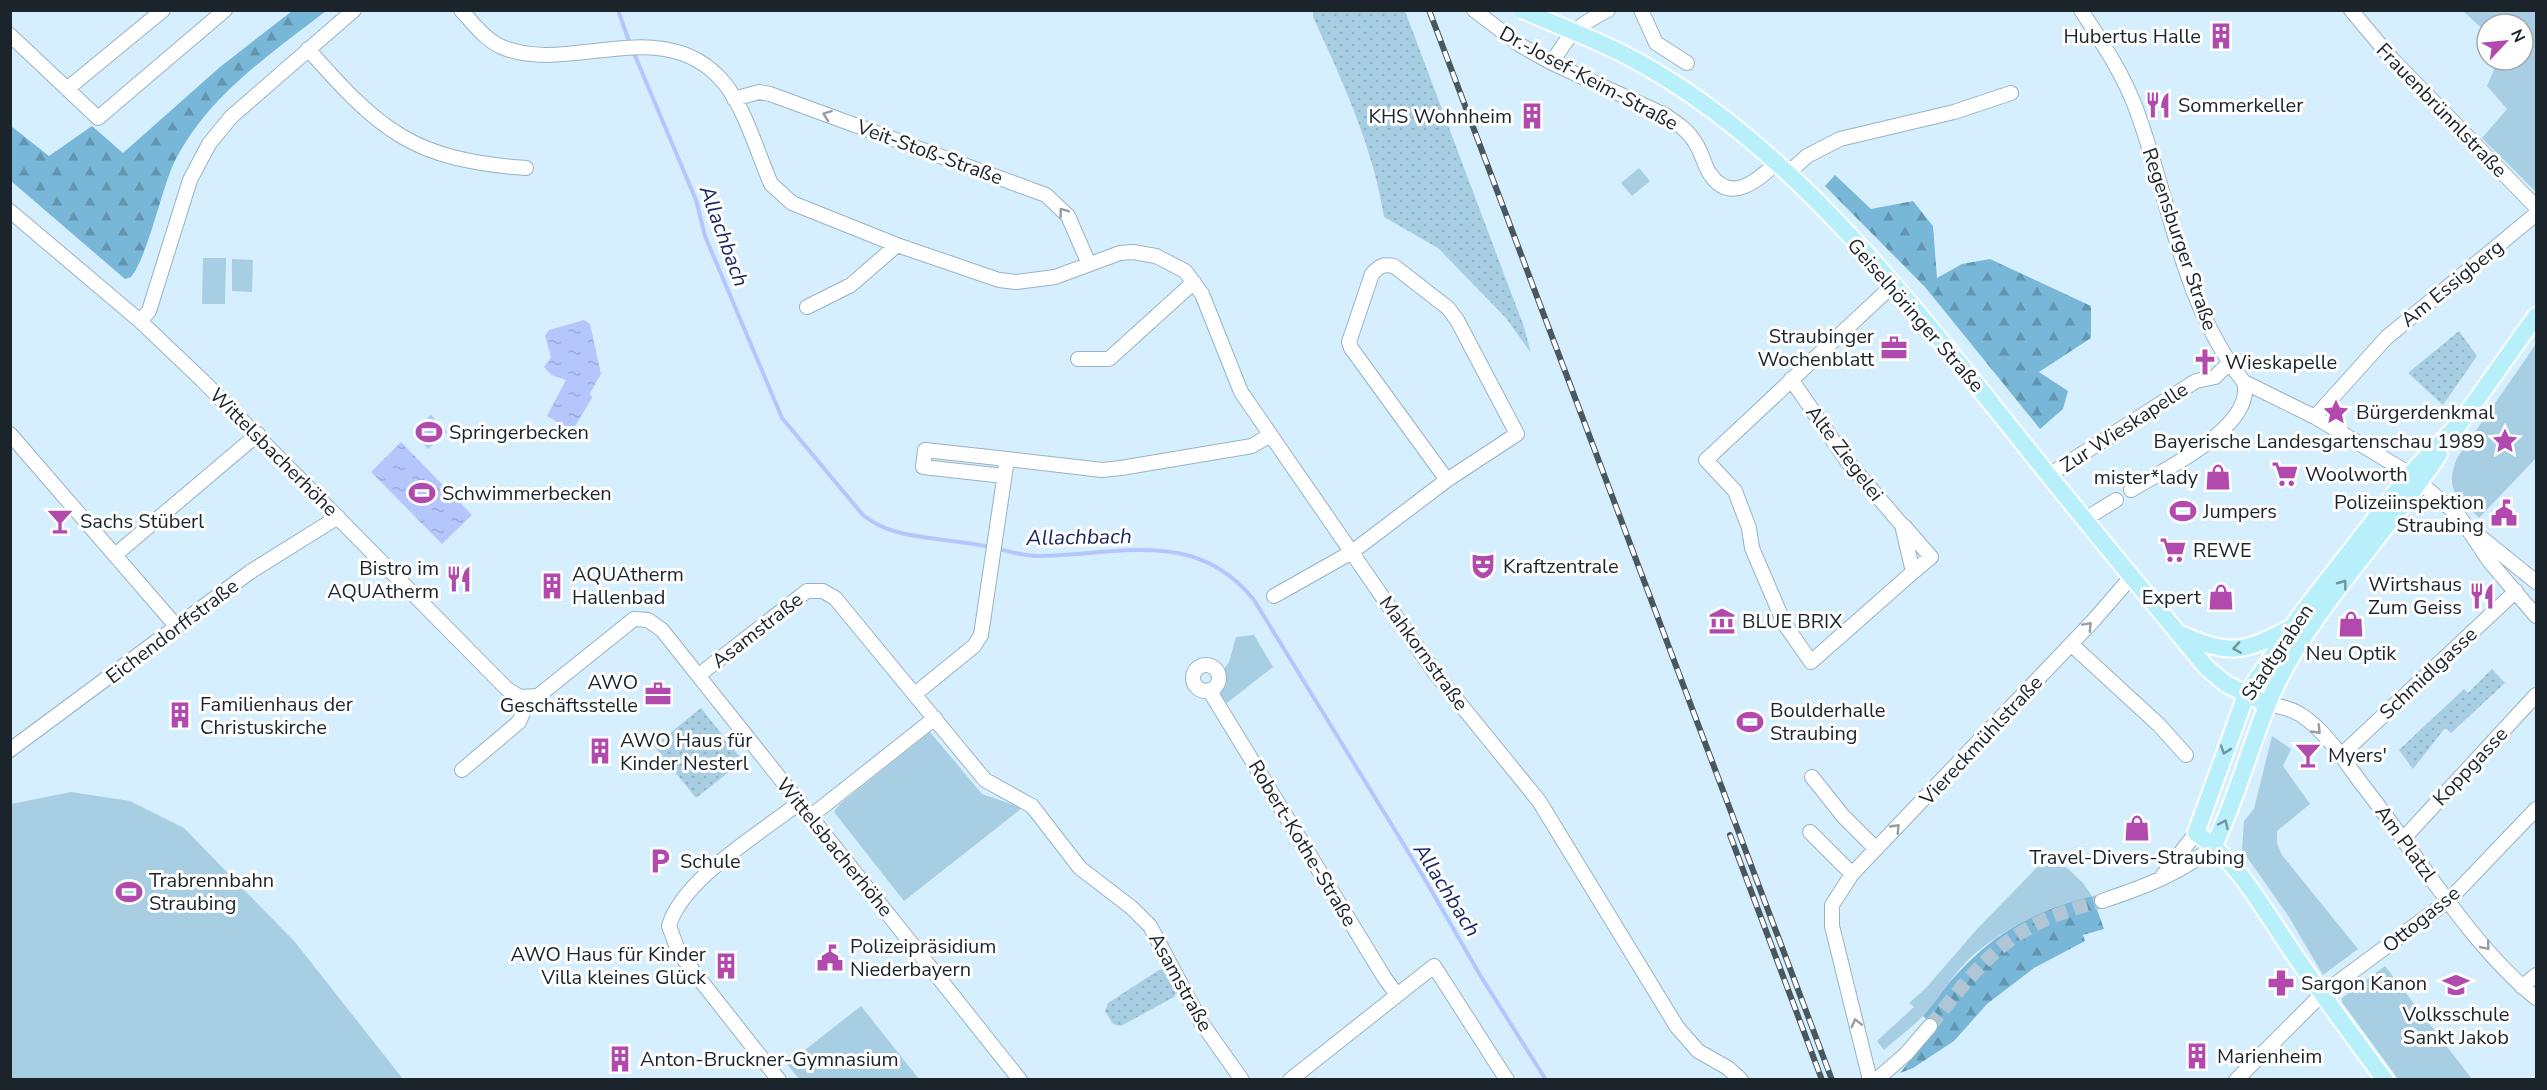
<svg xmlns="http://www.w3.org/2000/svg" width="2547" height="1090" font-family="'Nunito Sans',sans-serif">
	<defs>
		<pattern id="grass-dots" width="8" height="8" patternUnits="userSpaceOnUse" patternTransform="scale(1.5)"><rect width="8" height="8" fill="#a8cee3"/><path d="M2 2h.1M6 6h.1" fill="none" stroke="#90b1c3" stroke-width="1.8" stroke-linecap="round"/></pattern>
		<pattern id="forest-firs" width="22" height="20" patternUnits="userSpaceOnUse" patternTransform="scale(1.5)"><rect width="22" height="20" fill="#78b7d7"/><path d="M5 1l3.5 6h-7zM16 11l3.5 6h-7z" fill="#6295af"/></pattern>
		<pattern id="water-ripples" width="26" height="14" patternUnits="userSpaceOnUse" patternTransform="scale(1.5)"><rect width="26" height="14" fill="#b5c6fd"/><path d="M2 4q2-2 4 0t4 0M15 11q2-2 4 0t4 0" fill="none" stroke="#9baad9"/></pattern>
	</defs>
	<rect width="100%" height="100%" fill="#d5effe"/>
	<path fill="url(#grass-dots)" d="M 1313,11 L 1405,11 L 1524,327 L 1531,353 L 1506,318 L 1438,248 L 1384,217 C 1373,147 1343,82 1313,17 Z
		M 2459,331 L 2477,356 L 2443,405 L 2408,373 Z
		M 2492,669 L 2505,683 L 2451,733 L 2445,728 L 2413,769 L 2399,750 L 2464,689 L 2468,693 Z
		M 701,708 L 743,761 L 696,798 L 654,746 Z
		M 1159,970 L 1163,970 L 1176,993 L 1174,997 L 1121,1026 L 1113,1024 L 1105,1011 L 1108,1003 Z"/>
	<path fill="url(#forest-firs)" d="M 292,11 L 326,11 C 269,55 205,98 173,165 C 161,192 147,258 131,277 L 125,279 L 11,181 L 11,126 L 49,156 L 92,126 L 123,153 L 220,67 Z
		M 1835,175 L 1871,209 L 1913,201 L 1933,226 L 1937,278 L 1962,264 L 1990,259 L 2091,306 L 2091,338 L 2039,372 L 2068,391 L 2063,409 L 2040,429 L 1925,287 L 1825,186 Z
		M 2092,896 L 2104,929 L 2083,935 L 2085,941 L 2034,968 L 1987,1004 L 1954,1041 L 1913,1068 L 1900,1073 L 1936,1027 L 1923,1016 C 1970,952 2013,915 2092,896 Z"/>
	<path fill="#a8cee3" d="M 2463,11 L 2536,11 L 2536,192 L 2482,138 L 2507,109 L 2487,86 L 2498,60 L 2523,60 L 2523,24 L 2487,24 L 2487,33 Z
		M 1639,168 L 1650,181 L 1632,196 L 1621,183 Z
		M 203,258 L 226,258 L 225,304 L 202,304 Z
		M 232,259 L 253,260 L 252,292 L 232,291 Z
		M 2536,344 L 2536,458 L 2479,518 C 2457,494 2444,492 2457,458 Z
		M 1254,635 L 1273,667 L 1227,703 L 1220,694 L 1226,682 L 1224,669 L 1229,662 L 1236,637 Z
		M 930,732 L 982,794 L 1022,808 L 904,901 L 834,812 L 840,804 Z
		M 2272,736 L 2291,749 L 2283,766 L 2310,804 L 2277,831 L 2277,843 L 2282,855 L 2358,949 L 2323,975 L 2289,917 L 2242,850 L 2244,821 L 2254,809 Z
		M 71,792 L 130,801 L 184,828 L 295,942 L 403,1079 L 11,1079 L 11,804 Z
		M 2051,853 L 2083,883 L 2092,896 C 2047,907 2003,928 1969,959 C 1951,976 1940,999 1922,1017 C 1911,1028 1896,1039 1884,1050 L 1877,1041 L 1914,1007 L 1909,1003 L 1925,989 L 1978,928 Z
		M 2385,966 L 2472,1079 L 2398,1079 L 2342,1002 L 2342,998 Z
		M 861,1006 L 919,1079 L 799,1079 L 787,1064 Z"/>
	<path fill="url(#water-ripples)" d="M 584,320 L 590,324 L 601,374 L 590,393 L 592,398 L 572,431 L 547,416 L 566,380 L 551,375 L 544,367 L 551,357 L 545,336 L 549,330 Z
		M 431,415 L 447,432 L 428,449 L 412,432 Z
		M 401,442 L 472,515 L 442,544 L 371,472 Z"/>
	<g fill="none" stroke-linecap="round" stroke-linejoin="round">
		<path stroke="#b5c6fd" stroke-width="4" d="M 618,10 L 630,44
			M 2529,10 L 2536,18
			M 633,51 L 696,200 L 705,236 L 782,418 L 863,515 C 886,534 915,536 944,540 C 957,542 971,543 985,546 C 1002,549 1020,556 1038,556 C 1118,555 1196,527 1254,600 L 1423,876 L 1480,975 L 1546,1080"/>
		<path stroke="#b0c6d4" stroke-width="14" stroke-dasharray="14 7" stroke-linecap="butt" d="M 1930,1026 C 1986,956 2011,923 2102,901"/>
		<g stroke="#9ab2c0" stroke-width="16">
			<path id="minor" d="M 461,10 C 473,23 485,40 502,47 C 569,76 665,10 725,84 C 745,109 758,154 771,184 L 792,203 L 897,245 L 999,280 L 1016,282 L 1055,277 L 1120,253 L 1133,252 L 1156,256 L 1185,271 L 1202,294 L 1241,392 L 1435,673 L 1539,801 L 1677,1027 L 1698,1051 L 1728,1068 L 1741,1080
				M 1474,10 L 1520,45 L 1552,63 L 1665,115 C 1677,123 1689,131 1696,144 C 1702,153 1704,165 1710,174 C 1730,204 1758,181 1776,163
				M 1641,10 L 1656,43 L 1687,63
				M 2081,10 C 2101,41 2122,72 2135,106 C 2170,198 2181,304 2244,382 C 2256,427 2163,470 2131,490
				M 2351,10 L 2392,59 L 2536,207
				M 10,35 L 98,118 L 225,10
				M 308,49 C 380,131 413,160 526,168
				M 1552,63 C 1570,32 1577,26 1608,10
				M 67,89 L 163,10
				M 734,99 L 759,92 L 770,94 L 1046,195 L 1068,216 L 1089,264
				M 1787,174 L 1807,156 L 1840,139 L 1954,112 L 2011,93
				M 10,211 L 140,321 L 203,381 L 507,689 L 520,697 L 538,696 L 634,619 L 648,620 L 662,630 L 1020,1080
				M 807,307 L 851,285 L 897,245
				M 140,321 L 149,311 L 190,180 L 209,144 L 231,117 L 354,10
				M 1078,359 L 1109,359 L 1194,282
				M 1791,379 L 1847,461 L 1902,525 L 1913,572 L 1811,662 L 1784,623 L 1752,548 L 1749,528 L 1735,491 L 1706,460 L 1894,284
				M 2244,382 L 2315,417 L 2410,474 L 2459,516 L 2490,562 L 2536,616
				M 2315,417 L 2386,338 L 2536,214
				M 10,434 L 177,627
				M 2049,475 L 2196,381 L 2215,377 L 2229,363
				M 1004,476 L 923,467 L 925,450 L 1007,459
				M 2085,519 L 2116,500
				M 1904,526 L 1931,557 L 1913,572
				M 2478,535 L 2536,582
				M 115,555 L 258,434
				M 1274,596 L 1352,552 L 1447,480 L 1517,434 L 1457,320 L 1448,308 L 1394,266 C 1383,264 1379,266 1372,274 L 1349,342 L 1351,348 L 1447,480
				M 2071,644 L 2159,725 L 2186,755
				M1193 678a13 13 0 1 1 26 0a13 13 0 1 1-26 0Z
				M 699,675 L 807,591 L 823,591 L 835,598 L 985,780 L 1032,806 L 1080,868 L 1132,908 L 1150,926 L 1201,1022 L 1242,1080
				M 1209,690 L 1384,977 L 1397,995
				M 915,694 L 974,646 L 981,635 L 1007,459 L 1102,470 L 1121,468 L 1252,446 L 1270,435
				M 2267,704 C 2278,706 2291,708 2301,715 C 2326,731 2344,760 2361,783 C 2415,851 2469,944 2536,998
				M 10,750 L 250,572 L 338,517
				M 2340,756 L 2516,591
				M 462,770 L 519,722 L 529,698
				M 1812,777 L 1843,816 L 1876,849
				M 811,816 L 935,718
				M 1810,832 L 1852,874
				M 2404,838 L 2536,695
				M 2163,875 L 2196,833
				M 2102,901 C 2141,888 2183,873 2214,845
				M 2522,987 L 2536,975
				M 779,1080 L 679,953 L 669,926 C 682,879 761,833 800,802
				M 1290,1080 L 1434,966 L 1507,1080
				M 1870,1080 L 1832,926 L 1832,905 L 1852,874 L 2093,621 L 2132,576
				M 1876,1080 L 1906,1054 L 1930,1026
				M 2236,1080 L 2322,994 L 2448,901 L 2536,809"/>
		</g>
		<g stroke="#fff" stroke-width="20">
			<path id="major" d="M 1591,39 C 1772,115 1911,304 2031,453 C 2088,525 2148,596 2206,667 L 2226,684 L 2267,704
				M 2453,433 L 2536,316
				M 2183,635 C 2229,655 2243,653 2288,629
				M 2214,845 C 2243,786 2255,721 2287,664 C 2330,589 2392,526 2439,454
				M 2385,1080 C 2355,1039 2325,999 2296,957 C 2266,914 2240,862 2196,833 L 2246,695 L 2299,617 L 2410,474 L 2459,424"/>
		</g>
		<use href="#minor" stroke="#fff" stroke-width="14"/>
		<use href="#major" stroke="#b7effb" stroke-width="16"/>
		<g stroke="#49575f" stroke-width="6">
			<path id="rail" d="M 1429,10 L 1832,1080
				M 1730,835 L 1822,1080"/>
		</g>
		<use href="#rail" stroke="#fff" stroke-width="4" stroke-dasharray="11" stroke-linecap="butt"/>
		<g stroke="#fff" stroke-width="20" stroke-linecap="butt">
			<path id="major-bridge" d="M 1522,10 L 1591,39"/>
		</g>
		<use href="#major-bridge" stroke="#b7effb" stroke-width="16"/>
	</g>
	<defs><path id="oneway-chevron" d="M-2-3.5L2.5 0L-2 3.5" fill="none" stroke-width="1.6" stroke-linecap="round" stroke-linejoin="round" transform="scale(1.5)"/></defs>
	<g stroke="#989c9f">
		<use href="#oneway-chevron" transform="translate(827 115) rotate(-160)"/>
		<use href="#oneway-chevron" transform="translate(1063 212) rotate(-126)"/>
		<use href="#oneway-chevron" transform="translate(2088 626) rotate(-47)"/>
		<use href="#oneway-chevron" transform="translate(2317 730) rotate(46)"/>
		<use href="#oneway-chevron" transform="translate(1896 828) rotate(-46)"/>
		<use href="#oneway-chevron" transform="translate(2486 946) rotate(50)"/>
		<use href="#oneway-chevron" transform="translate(1856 1023) rotate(-104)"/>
	</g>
	<g stroke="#71949d">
		<use href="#oneway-chevron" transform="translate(2343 584) rotate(-53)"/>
		<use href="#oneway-chevron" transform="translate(2237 648) rotate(171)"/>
		<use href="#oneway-chevron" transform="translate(2225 750) rotate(109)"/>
		<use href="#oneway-chevron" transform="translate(2224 824) rotate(-65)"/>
	</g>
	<defs>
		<g id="building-bare" transform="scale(2.07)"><path d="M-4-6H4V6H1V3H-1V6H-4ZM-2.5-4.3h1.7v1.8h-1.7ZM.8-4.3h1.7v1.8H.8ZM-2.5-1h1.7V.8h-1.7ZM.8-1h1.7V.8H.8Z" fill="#b24aae" stroke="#fff" stroke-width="2.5" paint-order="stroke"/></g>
		<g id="restaurant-bare" transform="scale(2.07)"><path d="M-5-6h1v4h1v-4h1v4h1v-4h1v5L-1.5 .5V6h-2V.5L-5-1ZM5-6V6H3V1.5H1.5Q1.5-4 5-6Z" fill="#b24aae" stroke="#fff" stroke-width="2.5" paint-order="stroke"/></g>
		<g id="office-bare" transform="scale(2.07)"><path d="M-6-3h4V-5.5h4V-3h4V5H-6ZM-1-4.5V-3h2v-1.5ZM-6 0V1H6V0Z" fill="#b24aae" stroke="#fff" stroke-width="2.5" paint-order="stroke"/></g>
		<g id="church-bare" transform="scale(2.07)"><path d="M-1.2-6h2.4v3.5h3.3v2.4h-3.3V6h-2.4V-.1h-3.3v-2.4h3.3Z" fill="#b24aae" stroke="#fff" stroke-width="2.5" paint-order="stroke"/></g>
		<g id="sight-bare" transform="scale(2.07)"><path d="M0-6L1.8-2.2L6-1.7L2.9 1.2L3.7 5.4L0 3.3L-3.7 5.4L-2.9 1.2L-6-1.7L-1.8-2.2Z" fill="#b24aae" stroke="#fff" stroke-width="2.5" paint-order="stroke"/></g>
		<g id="stadium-bare" transform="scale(2.07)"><path d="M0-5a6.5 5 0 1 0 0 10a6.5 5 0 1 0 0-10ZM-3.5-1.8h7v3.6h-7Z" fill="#b24aae" stroke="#fff" stroke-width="2.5" paint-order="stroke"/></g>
		<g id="supermarket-bare" transform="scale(2.07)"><path d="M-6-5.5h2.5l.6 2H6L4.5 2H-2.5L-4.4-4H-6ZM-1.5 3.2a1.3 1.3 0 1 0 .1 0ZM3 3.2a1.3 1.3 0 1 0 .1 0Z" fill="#b24aae" stroke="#fff" stroke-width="2.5" paint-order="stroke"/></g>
		<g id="shop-bare" transform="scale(2.07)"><path d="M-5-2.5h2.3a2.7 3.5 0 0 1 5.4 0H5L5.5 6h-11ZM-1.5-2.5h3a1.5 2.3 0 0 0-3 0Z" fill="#b24aae" stroke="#fff" stroke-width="2.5" paint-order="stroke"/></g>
		<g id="civic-bare" transform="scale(2.07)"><path d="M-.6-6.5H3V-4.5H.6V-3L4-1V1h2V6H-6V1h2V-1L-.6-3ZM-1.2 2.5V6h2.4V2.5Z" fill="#b24aae" stroke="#fff" stroke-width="2.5" paint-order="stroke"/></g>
		<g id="bar-bare" transform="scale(2.07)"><path d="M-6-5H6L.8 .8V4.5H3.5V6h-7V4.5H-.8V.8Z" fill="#b24aae" stroke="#fff" stroke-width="2.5" paint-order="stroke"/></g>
		<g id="theatre-bare" transform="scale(2.07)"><path d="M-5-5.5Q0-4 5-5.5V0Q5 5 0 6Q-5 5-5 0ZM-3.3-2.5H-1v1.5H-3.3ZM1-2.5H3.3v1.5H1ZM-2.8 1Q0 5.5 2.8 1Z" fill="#b24aae" stroke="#fff" stroke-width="2.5" paint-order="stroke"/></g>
		<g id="museum-bare" transform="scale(2.07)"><path d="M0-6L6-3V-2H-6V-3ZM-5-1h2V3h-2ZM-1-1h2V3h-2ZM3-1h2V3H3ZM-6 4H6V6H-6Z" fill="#b24aae" stroke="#fff" stroke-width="2.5" paint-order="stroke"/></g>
		<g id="parking-bare" transform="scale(2.07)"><path d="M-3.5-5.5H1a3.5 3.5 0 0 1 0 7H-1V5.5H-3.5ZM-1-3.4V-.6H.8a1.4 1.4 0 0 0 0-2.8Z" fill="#b24aae" stroke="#fff" stroke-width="2.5" paint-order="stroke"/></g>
		<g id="pharmacy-bare" transform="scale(2.07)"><path d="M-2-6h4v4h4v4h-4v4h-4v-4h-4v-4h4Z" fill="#b24aae" stroke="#fff" stroke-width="2.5" paint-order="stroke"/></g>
		<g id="school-bare" transform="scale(2.07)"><path d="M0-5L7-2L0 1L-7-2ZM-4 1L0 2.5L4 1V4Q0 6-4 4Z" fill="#b24aae" stroke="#fff" stroke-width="2.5" paint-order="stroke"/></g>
	</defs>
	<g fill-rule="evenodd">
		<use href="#building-bare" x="2221" y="36"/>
		<use href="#restaurant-bare" x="2158" y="105"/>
		<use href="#building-bare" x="1532" y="116"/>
		<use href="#office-bare" x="1894" y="348"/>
		<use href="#church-bare" x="2205" y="362"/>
		<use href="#sight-bare" x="2336" y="412"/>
		<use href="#stadium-bare" x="429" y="432"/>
		<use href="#sight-bare" x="2505" y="441"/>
		<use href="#supermarket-bare" x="2285" y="474"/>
		<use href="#shop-bare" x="2218" y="477"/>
		<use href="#stadium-bare" x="422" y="493"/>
		<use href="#stadium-bare" x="2183" y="511"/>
		<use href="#civic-bare" x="2504" y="513"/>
		<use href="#bar-bare" x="60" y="521"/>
		<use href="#supermarket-bare" x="2173" y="550"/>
		<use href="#theatre-bare" x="1483" y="566"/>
		<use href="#restaurant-bare" x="459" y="579"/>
		<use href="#building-bare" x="552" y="586"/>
		<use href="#restaurant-bare" x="2482" y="596"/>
		<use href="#shop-bare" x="2221" y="597"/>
		<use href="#museum-bare" x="1722" y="621"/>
		<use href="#shop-bare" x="2351" y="624"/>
		<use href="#office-bare" x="658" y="694"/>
		<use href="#building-bare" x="180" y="715"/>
		<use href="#stadium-bare" x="1750" y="722"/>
		<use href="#building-bare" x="600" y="751"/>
		<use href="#bar-bare" x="2308" y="755"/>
		<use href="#shop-bare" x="2137" y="828"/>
		<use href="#parking-bare" x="660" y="861"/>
		<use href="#stadium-bare" x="129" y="892"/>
		<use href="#civic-bare" x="830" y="958"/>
		<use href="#building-bare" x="726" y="966"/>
		<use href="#pharmacy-bare" x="2281" y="983"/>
		<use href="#school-bare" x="2456" y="985"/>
		<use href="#building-bare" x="2197" y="1056"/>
		<use href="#building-bare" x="620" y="1059"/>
	</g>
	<g text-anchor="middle" stroke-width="6" stroke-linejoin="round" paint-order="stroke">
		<g font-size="20" fill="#1b242a" stroke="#fff" text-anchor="start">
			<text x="2201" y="43" text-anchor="end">Hubertus Halle</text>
			<text x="2178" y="112">Sommerkeller</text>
			<text x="1512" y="123" text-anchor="end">KHS Wohnheim</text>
			<text x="1874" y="343" text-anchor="end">Straubinger<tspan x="1874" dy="23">Wochenblatt</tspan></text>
			<text x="2225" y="369">Wieskapelle</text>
			<text x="2356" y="419">Bürgerdenkmal</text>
			<text x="449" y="439">Springerbecken</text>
			<text x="2485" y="448" text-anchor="end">Bayerische Landesgartenschau 1989</text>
			<text x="2305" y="481">Woolworth</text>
			<text x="2198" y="484" text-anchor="end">mister*lady</text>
			<text x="442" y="500">Schwimmerbecken</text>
			<text x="2484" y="509" text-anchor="end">Polizeiinspektion<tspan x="2484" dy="23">Straubing</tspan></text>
			<text x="2203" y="518">Jumpers</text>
			<text x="80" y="528">Sachs Stüberl</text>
			<text x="2193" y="557">REWE</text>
			<text x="1503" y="573">Kraftzentrale</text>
			<text x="439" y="575" text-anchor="end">Bistro im<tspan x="439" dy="23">AQUAtherm</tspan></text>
			<text x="572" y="581">AQUAtherm<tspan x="572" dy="23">Hallenbad</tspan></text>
			<text x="2462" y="591" text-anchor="end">Wirtshaus<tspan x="2462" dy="23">Zum Geiss</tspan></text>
			<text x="2201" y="604" text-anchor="end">Expert</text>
			<text x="1742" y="628">BLUE BRIX</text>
			<text x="2351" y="660" text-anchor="middle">Neu Optik</text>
			<text x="638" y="689" text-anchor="end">AWO<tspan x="638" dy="23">Geschäftsstelle</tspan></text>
			<text x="200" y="711">Familienhaus der<tspan x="200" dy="23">Christuskirche</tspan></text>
			<text x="1770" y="717">Boulderhalle<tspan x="1770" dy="23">Straubing</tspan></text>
			<text x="620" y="747">AWO Haus für<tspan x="620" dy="23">Kinder Nesterl</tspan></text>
			<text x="2328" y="762">Myers'</text>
			<text x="2137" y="864" text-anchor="middle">Travel-Divers-Straubing</text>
			<text x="680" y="868">Schule</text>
			<text x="149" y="887">Trabrennbahn<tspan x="149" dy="23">Straubing</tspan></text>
			<text x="850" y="953">Polizeipräsidium<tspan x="850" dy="23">Niederbayern</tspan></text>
			<text x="706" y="961" text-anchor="end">AWO Haus für Kinder<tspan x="706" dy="23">Villa kleines Glück</tspan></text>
			<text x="2301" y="990">Sargon Kanon</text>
			<text x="2456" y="1021" text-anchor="middle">Volksschule<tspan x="2456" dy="23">Sankt Jakob</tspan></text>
			<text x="2217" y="1063">Marienheim</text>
			<text x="640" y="1066">Anton-Bruckner-Gymnasium</text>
		</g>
		<g font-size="20" fill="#1b242a" stroke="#fff">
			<text transform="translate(1589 78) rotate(28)" y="7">Dr.-Josef-Keim-Straße</text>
			<text transform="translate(2442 110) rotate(46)" y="7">Frauenbrünnlstraße</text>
			<text transform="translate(930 152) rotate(20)" y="7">Veit-Stoß-Straße</text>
			<text transform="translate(2180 239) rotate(71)" y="7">Regensburger Straße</text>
			<text transform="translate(2452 283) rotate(-39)" y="7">Am Essigberg</text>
			<text transform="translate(1916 315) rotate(49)" y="7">Geiselhöringer Straße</text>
			<text transform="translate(2124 427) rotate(-33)" y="7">Zur Wieskapelle</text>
			<text transform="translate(274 452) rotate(45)" y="7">Wittelsbacherhöhe</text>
			<text transform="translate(1845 453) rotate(53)" y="7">Alte Ziegelei</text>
			<text transform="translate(757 630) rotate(-38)" y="7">Asamstraße</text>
			<text transform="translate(172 631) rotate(-37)" y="7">Eichendorffstraße</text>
			<text transform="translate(2277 652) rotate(-56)" y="7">Stadtgraben</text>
			<text transform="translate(1424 653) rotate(54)" y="7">Mahkornstraße</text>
			<text transform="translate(2428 673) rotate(-43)" y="7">Schmidlgasse</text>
			<text transform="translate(1981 740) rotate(-47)" y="7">Viereckmühlstraße</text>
			<text transform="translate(2470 766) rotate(-47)" y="7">Koppgasse</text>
			<text transform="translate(1303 843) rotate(59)" y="7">Robert-Kothe-Straße</text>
			<text transform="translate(2406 843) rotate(54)" y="7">Am Platzl</text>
			<text transform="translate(835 847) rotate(51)" y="7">Wittelsbacherhöhe</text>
			<text transform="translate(2421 919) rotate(-39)" y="7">Ottogasse</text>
			<text transform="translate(1181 982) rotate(61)" y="7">Asamstraße</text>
		</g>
		<g font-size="21" font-style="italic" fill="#1b2664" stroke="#fff">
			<text transform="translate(724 236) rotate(70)" y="7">Allachbach</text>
			<text transform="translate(1079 537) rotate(-1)" y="7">Allachbach</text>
			<text transform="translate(1447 890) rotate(58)" y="7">Allachbach</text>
		</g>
	</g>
	<rect width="2547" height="1090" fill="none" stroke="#1b242a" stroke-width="24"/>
	<g transform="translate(2505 42) rotate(64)"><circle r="28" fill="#ffffff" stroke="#a4a7aa" stroke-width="1.5"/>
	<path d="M0-4.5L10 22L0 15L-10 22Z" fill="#b24aae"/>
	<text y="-9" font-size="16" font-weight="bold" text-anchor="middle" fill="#1b242a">N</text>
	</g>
</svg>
